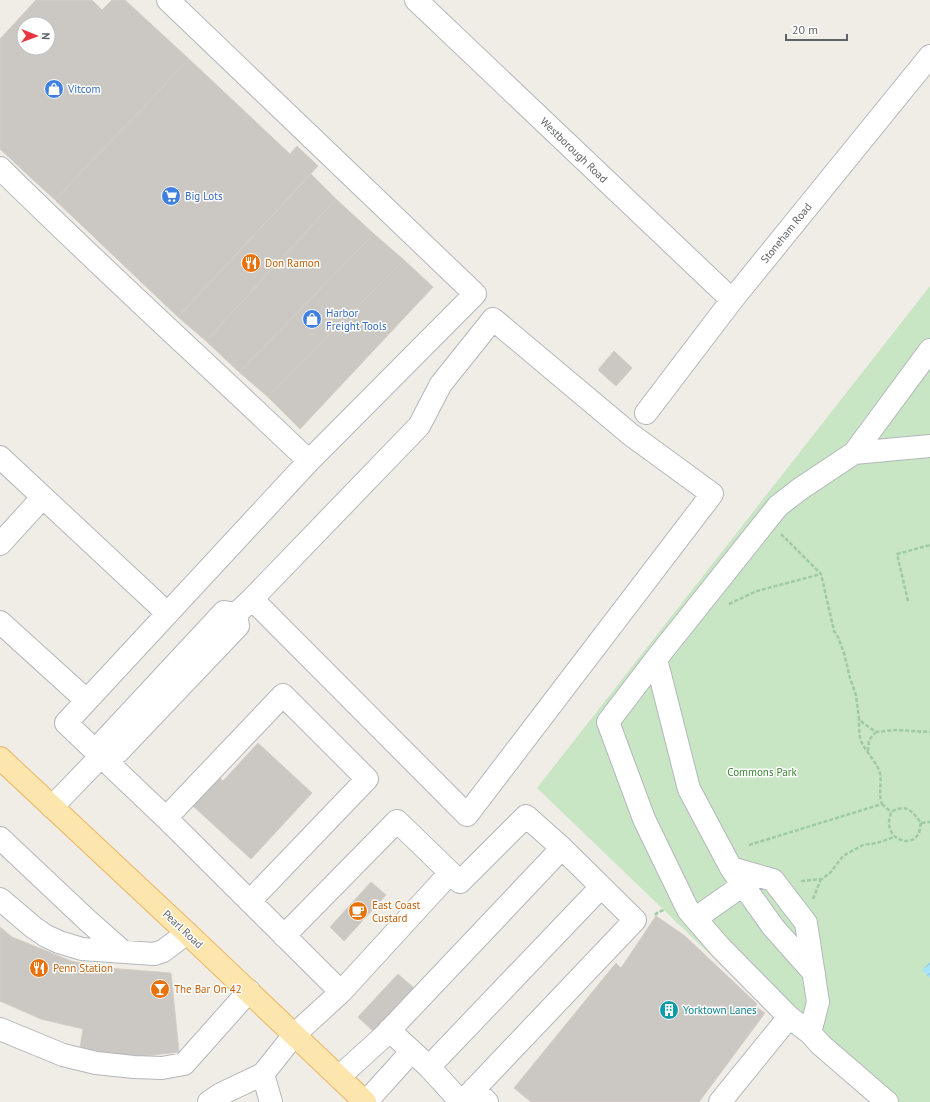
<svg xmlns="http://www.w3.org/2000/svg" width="930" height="1102" font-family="'PT Sans',sans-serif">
	<defs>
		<pattern id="water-waves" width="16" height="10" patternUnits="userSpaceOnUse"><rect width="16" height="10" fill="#a9e4fd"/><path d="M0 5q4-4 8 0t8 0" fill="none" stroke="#8dbcd1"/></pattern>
	</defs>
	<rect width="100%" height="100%" fill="#f0ece6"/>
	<path fill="#c8e6c4" d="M 930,286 L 930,1102 L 870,1102 L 768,1010 L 537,788 Z"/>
	<path fill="url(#water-waves)" d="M 930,962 L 930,978 L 922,970 Z"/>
	<path fill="#cbc7c2" stroke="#d4cdc5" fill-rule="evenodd" d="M 36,0 L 92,0 L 102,10 L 112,0 L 125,0 L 189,59 L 55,200 L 0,149 L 0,39 ZM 24,24 L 48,24 L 48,48 L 24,48 Z
		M 189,59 L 290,154 L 297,146 L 318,166 L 178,317 L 55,200 Z
		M 311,174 L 336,199 L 206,341 L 178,317 Z
		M 336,199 L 374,234 L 239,372 L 206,341 Z
		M 374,234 L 404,260 L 268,397 L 239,372 Z
		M 404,260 L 433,287 L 300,429 L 268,397 Z
		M 614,351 L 632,368 L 616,386 L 598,370 Z
		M 258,743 L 312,793 L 251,859 L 193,806 L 219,777 L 223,781 Z
		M 371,882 L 386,895 L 344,941 L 330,927 Z
		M 656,916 L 685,936 L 757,1004 L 755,1006 L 765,1013 L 699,1102 L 531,1102 L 514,1088 L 616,963 L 621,968 Z
		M 0,927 L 12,937 L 71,961 L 107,968 L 171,973 L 179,1052 L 144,1056 L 122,1055 L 80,1048 L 83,1029 L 41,1019 L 0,1001 Z
		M 398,974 L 414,988 L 374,1032 L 358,1017 Z"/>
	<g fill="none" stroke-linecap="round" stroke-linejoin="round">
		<g stroke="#b3b7ba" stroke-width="24">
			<path id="minor" d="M 168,0 L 475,294 L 309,461
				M 416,0 L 732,300
				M 0,168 C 101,268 206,363 309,461 L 66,723 L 166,818
				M 646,413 L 732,300 L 930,56
				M 854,453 L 930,446
				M 0,457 L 167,613
				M 0,544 L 43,497
				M 224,612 L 236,614 L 238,626 L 118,752 L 106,751 L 104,741 Z
				M 236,614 L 252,599 L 419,426 L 441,384 L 493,319 L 630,434 L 712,494 L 467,815 L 252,599
				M 0,622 L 86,700
				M 656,659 L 689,789 L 731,868 L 773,880 L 806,923 L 818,1002 L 810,1033
				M 52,807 L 106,751
				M 0,838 L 87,920 L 122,951
				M 731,868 L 773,927 L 814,973
				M 0,899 L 33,927 L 46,936 L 59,942 L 82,949 L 154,954 L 163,951 L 187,933
				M 250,901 L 367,779 L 283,695 L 166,818 L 341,992
				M 696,918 L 743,885
				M 284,936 L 397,821 L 460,882 L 526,816 L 562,848 L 635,920 L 462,1102
				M 789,1017 L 720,947 L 688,910 L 644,819 L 608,722 L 656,659 L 778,506 L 800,489 L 854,453 L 930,350
				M 0,1029 L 63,1055 L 96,1063 L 134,1067 L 162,1068 L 184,1064 L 249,991
				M 389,1030 L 429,1067 L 461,1102
				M 429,1067 L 601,887
				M 263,1074 L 271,1102
				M 339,1077 L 384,1036 L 562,848
				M 474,1089 L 487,1102
				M 209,1102 L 221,1094 L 263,1074 L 294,1035 L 341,992 L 450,873
				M 366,1102 L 411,1052
				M 720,1102 L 789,1017 L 810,1033 L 821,1045 L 887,1102"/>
		</g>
		<g stroke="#efb460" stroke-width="24">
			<path id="major" d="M 0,758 L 187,933 L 365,1102"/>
		</g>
		<path stroke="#9ecaa4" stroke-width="2.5" stroke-dasharray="4 2" stroke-linecap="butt" d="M 781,534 L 821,574 L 834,631 L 838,637 L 844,653 L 850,678 L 856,695 L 859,719 L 863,723 L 876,732 L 895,730 L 930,732
			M 908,601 L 897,554 L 930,545
			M 729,604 L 757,591 L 821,574
			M 868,751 L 869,740 L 876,732
			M 882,804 L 891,812
			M 921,823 C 920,826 920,830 919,833 C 911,849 888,839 889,822 C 889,819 891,815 891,812 C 907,803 912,811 921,823 L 930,822
			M 749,845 L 882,804 C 878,794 882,784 880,773 C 876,760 864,751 860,738 C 859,732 859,725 859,719
			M 801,881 L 822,879 L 830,873 L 843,856 L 863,845 L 877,843 L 894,837
			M 813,899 L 821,879
			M 655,915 L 658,912 L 664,910"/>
		<use href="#minor" stroke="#fff" stroke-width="22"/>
		<use href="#major" stroke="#fde6ae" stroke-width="22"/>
	</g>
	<defs>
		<g id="shop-disc" transform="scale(1)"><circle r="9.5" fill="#3f7fe0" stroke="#fff"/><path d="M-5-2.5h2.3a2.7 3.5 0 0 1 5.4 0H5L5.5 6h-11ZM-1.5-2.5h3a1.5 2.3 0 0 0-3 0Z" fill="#fff"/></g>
		<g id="supermarket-disc" transform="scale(1)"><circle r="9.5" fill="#3f7fe0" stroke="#fff"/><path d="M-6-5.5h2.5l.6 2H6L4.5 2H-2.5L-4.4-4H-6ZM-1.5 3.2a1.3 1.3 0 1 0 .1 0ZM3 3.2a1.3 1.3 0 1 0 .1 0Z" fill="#fff"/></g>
		<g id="restaurant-disc" transform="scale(1)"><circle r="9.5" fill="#e8710a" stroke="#fff"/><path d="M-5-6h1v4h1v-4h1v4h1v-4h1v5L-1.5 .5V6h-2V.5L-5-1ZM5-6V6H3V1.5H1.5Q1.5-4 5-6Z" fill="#fff"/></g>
		<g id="cafe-disc" transform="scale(1)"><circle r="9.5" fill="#e8710a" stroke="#fff"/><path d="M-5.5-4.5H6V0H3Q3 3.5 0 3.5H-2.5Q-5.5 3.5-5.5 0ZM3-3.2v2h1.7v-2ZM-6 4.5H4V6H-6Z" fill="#fff"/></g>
		<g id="bar-disc" transform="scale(1)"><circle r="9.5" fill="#e8710a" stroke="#fff"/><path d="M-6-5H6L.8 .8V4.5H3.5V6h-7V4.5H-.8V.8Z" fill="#fff"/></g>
		<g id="building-disc" transform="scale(1)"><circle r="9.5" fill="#0f9aa8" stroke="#fff"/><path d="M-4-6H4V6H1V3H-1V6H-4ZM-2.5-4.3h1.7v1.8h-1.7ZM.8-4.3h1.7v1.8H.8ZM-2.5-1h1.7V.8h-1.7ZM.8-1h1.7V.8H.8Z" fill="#fff"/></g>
	</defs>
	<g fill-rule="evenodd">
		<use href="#shop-disc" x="54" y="89"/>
		<use href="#supermarket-disc" x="171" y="196"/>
		<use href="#restaurant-disc" x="251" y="263"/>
		<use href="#shop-disc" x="312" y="319"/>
		<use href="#cafe-disc" x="358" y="911"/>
		<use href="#restaurant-disc" x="39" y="968"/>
		<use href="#bar-disc" x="160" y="989"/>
		<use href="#building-disc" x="669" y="1010"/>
	</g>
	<g text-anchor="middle" stroke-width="3" stroke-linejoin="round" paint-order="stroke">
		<g font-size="11" fill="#366cbe" stroke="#fff" text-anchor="start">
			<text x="68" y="93">Vitcom</text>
			<text x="185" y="200">Big Lots</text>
			<text x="326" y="317">Harbor<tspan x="326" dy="13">Freight Tools</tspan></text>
		</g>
		<g font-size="11" fill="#5e6366" stroke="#fff">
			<text transform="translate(574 150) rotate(44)" y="4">Westborough Road</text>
			<text transform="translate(786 233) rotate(-51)" y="4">Stoneham Road</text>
			<text transform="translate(183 929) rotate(43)" y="4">Pearl Road</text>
		</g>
		<g font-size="11" fill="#c56008" stroke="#fff" text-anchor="start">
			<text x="265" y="267">Don Ramon</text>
			<text x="372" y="909">East Coast<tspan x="372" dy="13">Custard</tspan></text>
			<text x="53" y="972">Penn Station</text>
			<text x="174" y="993">The Bar On 42</text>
		</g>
		<g font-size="11" fill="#3e8437" stroke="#fff">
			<text x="762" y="776">Commons Park</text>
		</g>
		<g font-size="11" fill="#0d838f" stroke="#fff" text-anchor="start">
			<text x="683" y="1014">Yorktown Lanes</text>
		</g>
	</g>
	<g transform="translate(36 36) rotate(91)"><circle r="19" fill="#ffffff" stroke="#bfc1c2"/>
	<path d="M0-3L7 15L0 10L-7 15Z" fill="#e63640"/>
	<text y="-6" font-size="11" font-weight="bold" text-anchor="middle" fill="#5e6366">N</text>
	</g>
	<path d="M786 34v6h61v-6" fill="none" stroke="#5e6366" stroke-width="2"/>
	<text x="792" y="34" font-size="12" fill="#5e6366" stroke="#ffffff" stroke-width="3" paint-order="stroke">20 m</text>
</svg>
